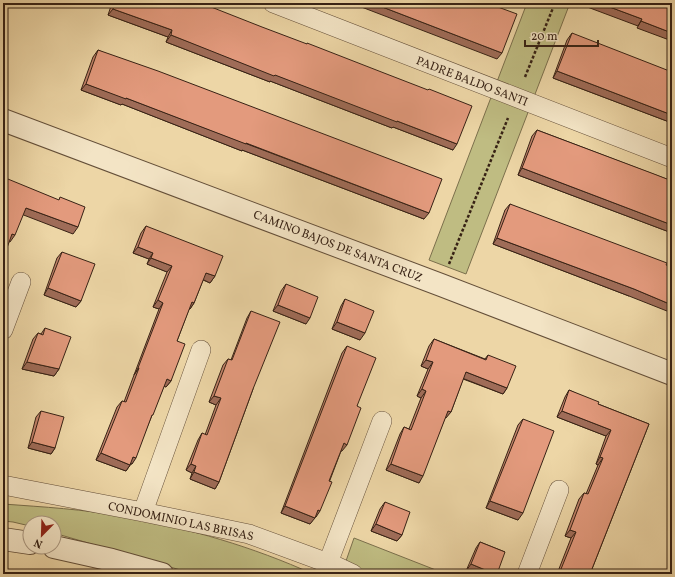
<svg xmlns="http://www.w3.org/2000/svg" width="675" height="577" font-family="Vollkorn,serif">
	<rect width="100%" height="100%" fill="#edd6a6"/>
	<filter id="stains"><feTurbulence type="fractalNoise" baseFrequency=".005" numOctaves="4"/><feColorMatrix values="0 0 0 0 .2 0 0 0 0 .09 0 0 0 0 .02 0 0 0 .5 -.17"/></filter>
	<radialGradient id="worn" r=".72"><stop offset=".6" stop-color="#630" stop-opacity="0"/><stop offset="1" stop-color="#630" stop-opacity=".3"/></radialGradient>
	<path fill="#bfbc82" stroke="#7b6f4c" d="M 527,3 L 570,3 L 466,274 L 429,260 Z
		M 3,504 C 43,507 84,509 124,517 C 189,528 253,547 313,574 L 194,574 L 54,533 L 54,523 L 30,523 L 30,526 L 13,522 L 3,521 Z
		M 354,538 L 446,574 L 366,574 L 353,568 L 346,561 Z"/>
	<g fill="none" stroke-linecap="round" stroke-linejoin="round">
		<g stroke="#644f39" stroke-width="20">
			<path id="minor" d="M 273,3 L 672,158
				M 3,330 L 21,282
				M 3,485 L 143,512 L 249,534 L 336,566 L 353,574
				M 143,512 L 201,350
				M 328,563 L 382,421
				M 527,574 L 559,490"/>
		</g>
		<g stroke="#644f39" stroke-width="24">
			<path id="tertiary" d="M 3,120 L 441,285 L 672,374
				M 3,539 L 30,543
				M 54,547 L 112,560 L 162,574"/>
		</g>
		<path stroke="#372215" stroke-width="2.5" stroke-dasharray="3 2" stroke-linecap="butt" d="M 525,77 L 555,3
			M 449,264 L 508,118"/>
		<use href="#minor" stroke="#f3e4c5" stroke-width="19"/>
		<use href="#tertiary" stroke="#f3e4c5" stroke-width="22"/>
	</g>
	<path fill="#c3846c" stroke="#372215" d="M 112,3 L 201,3 L 453,150 L 393,127 L 392,128 L 270,81 L 270,82 L 166,42 L 168,37 L 108,15 Z
		M 572,33 L 672,123 L 553,78 L 567,40 Z
		M 98,50 L 424,219 L 242,150 L 242,151 L 122,104 L 121,105 L 81,90 L 93,57 Z
		M 537,130 L 653,174 L 672,181 L 672,233 L 518,175 L 532,136 Z
		M 510,204 L 629,296 L 493,244 L 505,210 Z
		M 146,226 L 215,276 L 210,283 L 203,280 L 194,303 L 190,309 L 189,309 L 177,341 L 171,381 L 166,387 L 164,386 L 132,464 L 131,464 L 126,471 L 96,460 L 117,407 L 122,401 L 124,402 L 134,375 L 159,309 L 153,307 L 167,272 L 147,264 L 149,259 L 133,253 L 141,233 Z
		M 62,252 L 81,301 L 76,307 L 44,295 L 57,258 Z
		M 286,284 L 306,324 L 273,311 L 281,291 Z
		M 345,299 L 360,340 L 332,329 L 341,306 Z
		M 251,311 L 253,389 L 219,482 L 215,489 L 190,479 L 192,473 L 186,470 L 198,440 L 202,433 L 205,435 L 216,405 L 209,402 L 223,365 L 228,359 L 231,360 L 247,318 Z
		M 45,328 L 59,369 L 54,376 L 22,369 L 33,339 L 38,333 L 41,334 Z
		M 434,339 L 485,359 L 488,355 L 507,388 L 503,394 L 463,379 L 451,412 L 445,418 L 419,483 L 386,470 L 400,434 L 404,427 L 409,429 L 421,398 L 417,396 L 428,369 L 421,366 L 429,346 Z
		M 347,346 L 357,406 L 342,451 L 341,451 L 316,517 L 315,517 L 310,524 L 281,513 L 342,353 Z
		M 569,390 L 598,404 L 649,424 L 590,574 L 557,574 L 571,538 L 565,536 L 579,499 L 584,493 L 586,494 L 598,465 L 596,464 L 606,436 L 557,417 L 565,397 Z
		M 41,411 L 55,448 L 51,454 L 28,448 L 36,417 Z
		M 523,419 L 518,520 L 486,508 L 518,425 Z
		M 385,502 L 402,535 L 397,541 L 371,531 L 380,509 Z
		M 480,542 L 505,552 L 466,571 L 476,548 Z
		M 672,560 L 672,574 L 667,574 Z"/>
	<path fill="#9f6c58" stroke="#372215" d="M 351,3 L 372,3 L 502,53 L 497,59 Z
		M 583,3 L 599,3 L 642,19 L 638,26 L 582,5 Z
		M 113,9 L 172,30 L 168,37 L 108,15 Z
		M 641,21 L 672,33 L 672,41 L 637,28 Z
		M 171,35 L 397,121 L 457,144 L 453,150 L 393,127 L 392,128 L 270,81 L 270,82 L 166,42 Z
		M 557,71 L 672,115 L 672,123 L 553,78 Z
		M 86,84 L 126,98 L 429,213 L 424,219 L 242,150 L 242,151 L 122,104 L 121,105 L 81,90 Z
		M 522,168 L 672,225 L 672,233 L 518,175 Z
		M 26,208 L 78,227 L 73,234 L 21,214 Z
		M 12,234 L 15,235 L 10,242 L 8,241 Z
		M 497,238 L 634,289 L 672,305 L 672,313 L 629,296 L 493,244 Z
		M 138,247 L 153,253 L 149,259 L 133,253 Z
		M 151,258 L 172,266 L 167,272 L 147,264 Z
		M 206,273 L 215,276 L 210,283 L 202,279 Z
		M 48,288 L 81,301 L 76,307 L 44,295 Z
		M 158,300 L 163,303 L 159,309 L 153,307 Z
		M 192,302 L 194,303 L 190,309 L 187,308 Z
		M 278,305 L 310,318 L 306,324 L 273,311 Z
		M 337,322 L 365,333 L 360,340 L 332,329 Z
		M 426,360 L 433,362 L 428,369 L 421,366 Z
		M 27,362 L 59,369 L 54,376 L 22,369 Z
		M 138,368 L 139,368 L 134,375 Z
		M 466,372 L 507,388 L 503,394 L 462,378 Z
		M 167,379 L 171,381 L 166,387 L 163,386 Z
		M 422,389 L 426,391 L 421,398 L 417,396 Z
		M 214,396 L 221,398 L 216,405 L 209,402 Z
		M 448,411 L 451,412 L 446,418 L 444,417 Z
		M 562,411 L 611,430 L 606,436 L 557,417 Z
		M 32,442 L 55,448 L 51,454 L 28,448 Z
		M 344,443 L 347,445 L 342,451 L 339,450 Z
		M 101,453 L 130,465 L 126,471 L 96,460 Z
		M 133,457 L 136,458 L 132,464 L 129,463 Z
		M 600,457 L 603,458 L 598,465 L 596,464 Z
		M 191,464 L 196,466 L 192,473 L 186,470 Z
		M 391,464 L 423,476 L 419,483 L 386,470 Z
		M 194,472 L 219,482 L 215,489 L 190,479 Z
		M 490,501 L 523,513 L 518,520 L 486,508 Z
		M 285,506 L 315,518 L 310,524 L 281,513 Z
		M 318,510 L 320,511 L 316,517 L 313,516 Z
		M 376,524 L 402,535 L 397,541 L 371,531 Z
		M 570,530 L 576,532 L 571,538 L 565,536 Z
		M 471,564 L 495,574 L 475,574 L 466,571 Z"/>
	<path fill="#e39a7d" stroke="#372215" d="M 115,3 L 201,3 L 262,27 L 307,44 L 307,43 L 384,73 L 428,90 L 429,89 L 472,106 L 457,144 L 397,121 L 397,122 L 275,75 L 274,76 L 171,35 L 172,30 L 113,9 Z
		M 372,3 L 487,3 L 517,14 L 502,53 Z
		M 599,3 L 672,3 L 672,33 L 641,21 L 642,19 Z
		M 572,33 L 672,72 L 672,115 L 557,71 Z
		M 98,50 L 158,71 L 442,179 L 429,213 L 246,143 L 246,144 L 126,98 L 126,99 L 86,84 Z
		M 537,130 L 654,174 L 672,181 L 672,225 L 522,168 Z
		M 3,177 L 59,200 L 60,197 L 85,207 L 78,227 L 26,208 L 15,235 L 12,234 L 3,259 Z
		M 510,204 L 667,263 L 666,265 L 672,267 L 672,305 L 634,289 L 497,238 Z
		M 146,226 L 223,256 L 215,276 L 206,273 L 194,303 L 192,302 L 177,341 L 185,344 L 171,381 L 167,379 L 153,415 L 152,415 L 136,458 L 133,457 L 130,465 L 101,453 L 122,401 L 126,402 L 139,368 L 138,368 L 163,303 L 158,300 L 172,266 L 151,258 L 153,253 L 138,247 Z
		M 62,252 L 95,264 L 81,301 L 48,288 Z
		M 286,284 L 318,297 L 310,318 L 278,305 Z
		M 345,299 L 374,311 L 365,333 L 337,322 Z
		M 251,311 L 280,322 L 253,389 L 219,482 L 194,472 L 196,466 L 191,464 L 202,433 L 207,435 L 221,398 L 214,396 L 228,359 L 232,360 Z
		M 45,328 L 71,337 L 59,369 L 27,362 L 38,333 L 43,335 Z
		M 434,339 L 486,360 L 488,355 L 516,366 L 507,388 L 466,372 L 451,412 L 448,411 L 423,476 L 391,464 L 404,427 L 411,430 L 426,391 L 422,389 L 433,362 L 426,360 Z
		M 347,346 L 376,358 L 357,406 L 361,408 L 347,445 L 344,443 L 329,481 L 332,482 L 320,511 L 318,510 L 315,518 L 285,506 Z
		M 569,390 L 599,402 L 598,404 L 649,424 L 590,574 L 559,574 L 576,532 L 570,530 L 584,493 L 588,494 L 603,458 L 600,457 L 611,430 L 562,411 Z
		M 41,411 L 64,417 L 55,448 L 32,442 Z
		M 523,419 L 554,431 L 523,513 L 490,501 Z
		M 385,502 L 410,512 L 402,535 L 376,524 Z
		M 480,542 L 505,552 L 497,574 L 495,574 L 471,564 Z
		M 672,566 L 672,574 L 669,574 Z"/>
	<g text-anchor="middle" stroke-width="3" stroke-linejoin="round" paint-order="stroke">
		<g font-size="12" fill="#372215" stroke="#f3e4c5">
			<text transform="translate(472 81) rotate(21)" y="4">PADRE BALDO SANTI</text>
			<text transform="translate(338 246) rotate(21)" y="4">CAMINO BAJOS DE SANTA CRUZ</text>
			<text transform="translate(181 521) rotate(12)" y="4">CONDOMINIO LAS BRISAS</text>
		</g>
	</g>
	<rect width="675" height="577" fill="none" stroke="#edd6a6" stroke-width="16"/>
	<rect x="4" y="4" width="667" height="569" fill="none" stroke="#372215" stroke-width="2"/>
	<rect x="8" y="8" width="659" height="561" fill="none" stroke="#372215"/>
	<g transform="translate(42 535) rotate(203)"><circle r="19" fill="#f3e4c5" stroke="#a8967f"/>
	<path d="M0-3L7 15L0 10L-7 15Z" fill="#8f2418"/>
	<text y="-6" font-size="11" font-weight="bold" text-anchor="middle" fill="#372215">N</text>
	</g>
	<path d="M525 40v6h73v-6" fill="none" stroke="#372215" stroke-width="2"/>
	<text x="531" y="40" font-size="12" fill="#372215" stroke="#f3e4c5" stroke-width="3" paint-order="stroke">20 m</text>
	<rect width="100%" height="100%" filter="url(#stains)"/>
	<rect width="100%" height="100%" fill="url(#worn)"/>
</svg>
